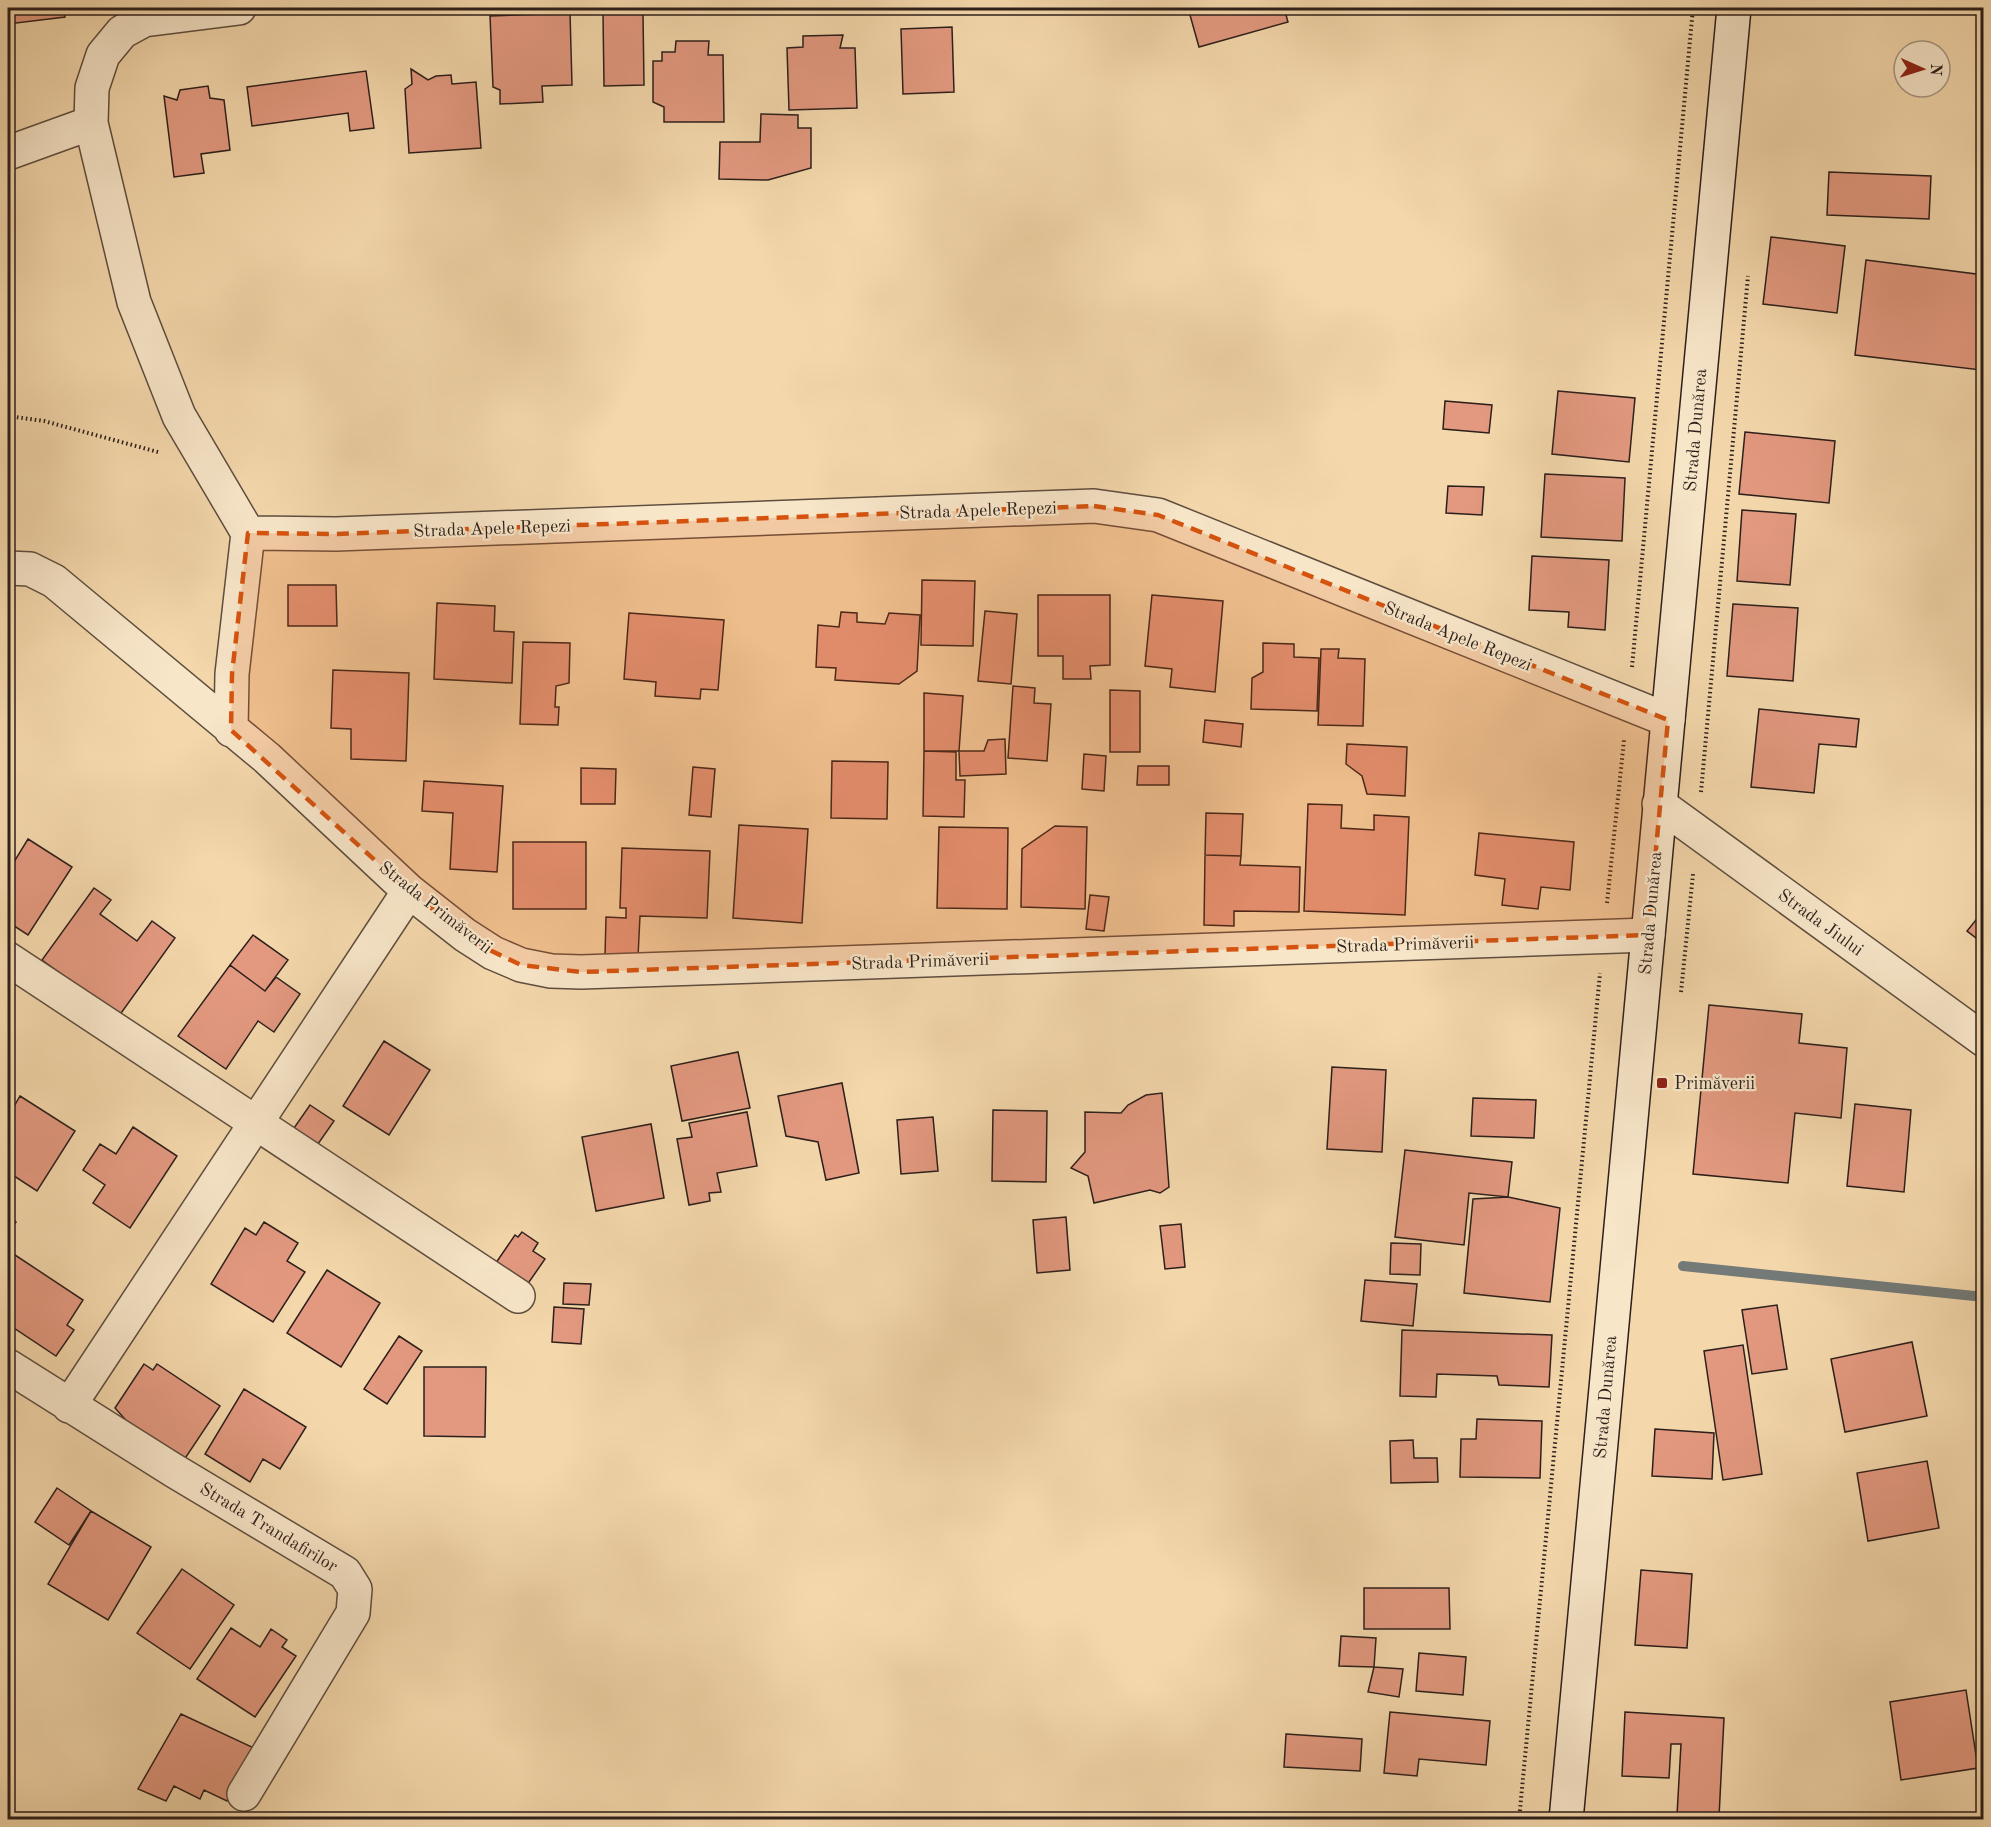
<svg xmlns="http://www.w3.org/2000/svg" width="1991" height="1827" font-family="'Old Standard TT',serif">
	<rect width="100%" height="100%" fill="#f4d8ac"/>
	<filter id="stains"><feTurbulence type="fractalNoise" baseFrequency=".00333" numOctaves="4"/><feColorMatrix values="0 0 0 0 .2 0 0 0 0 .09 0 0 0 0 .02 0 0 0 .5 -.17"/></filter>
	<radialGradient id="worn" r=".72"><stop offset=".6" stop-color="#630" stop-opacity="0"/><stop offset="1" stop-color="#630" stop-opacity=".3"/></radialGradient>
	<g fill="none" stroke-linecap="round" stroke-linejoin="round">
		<path stroke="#737a78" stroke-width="10" d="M 1683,1266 L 1984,1297"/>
	</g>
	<path fill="#e39980" stroke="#2c1f1b" stroke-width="1.5" d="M 8,8 L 64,8 L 65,17 L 8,24 Z
		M 1188,8 L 1284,8 L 1288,22 L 1199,47 Z
		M 570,13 L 572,85 L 542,86 L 543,102 L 500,104 L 500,90 L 493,87 L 490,16 Z
		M 603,14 L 643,14 L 644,85 L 604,86 Z
		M 952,27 L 954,92 L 903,94 L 901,29 Z
		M 843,35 L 840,48 L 855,48 L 857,108 L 789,110 L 787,48 L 803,47 L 803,36 Z
		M 676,41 L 709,41 L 708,55 L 723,55 L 724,122 L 664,122 L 664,107 L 653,102 L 653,61 L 662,61 L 662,52 L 675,52 Z
		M 411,69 L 428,80 L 436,76 L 451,75 L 452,84 L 476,82 L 481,148 L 409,153 L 405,89 L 412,84 Z
		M 366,71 L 374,128 L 350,131 L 348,113 L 252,126 L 247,87 Z
		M 208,86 L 210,98 L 224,100 L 230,150 L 201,154 L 204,173 L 174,177 L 164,96 L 177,100 L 180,90 Z
		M 761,114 L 798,115 L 798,128 L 811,128 L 811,168 L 768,180 L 719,179 L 720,142 L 760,142 Z
		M 1829,172 L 1931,176 L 1929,219 L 1827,215 Z
		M 1771,237 L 1845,246 L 1837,313 L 1763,304 Z
		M 1866,260 L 1984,275 L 1984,354 L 1981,370 L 1855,355 Z
		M 1558,391 L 1635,398 L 1629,462 L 1552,454 Z
		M 1445,401 L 1492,405 L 1489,433 L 1443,429 Z
		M 1745,432 L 1835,441 L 1829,503 L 1739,494 Z
		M 1545,474 L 1625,478 L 1622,541 L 1541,537 Z
		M 1448,486 L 1484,487 L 1482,515 L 1446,513 Z
		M 1742,510 L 1796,514 L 1790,585 L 1737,581 Z
		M 1532,556 L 1609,560 L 1605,630 L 1568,627 L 1569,612 L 1529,610 Z
		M 922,580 L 975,581 L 973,646 L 921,645 Z
		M 288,585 L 336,585 L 337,626 L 288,626 Z
		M 1038,595 L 1110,595 L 1110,665 L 1090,666 L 1091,679 L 1063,679 L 1063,656 L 1038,656 Z
		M 1152,595 L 1223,601 L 1215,692 L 1170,687 L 1172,669 L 1145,666 Z
		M 437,603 L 495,606 L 494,631 L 514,632 L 512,683 L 434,679 Z
		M 1733,604 L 1798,608 L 1793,681 L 1727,676 Z
		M 985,611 L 1017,614 L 1011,684 L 978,681 Z
		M 841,612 L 857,613 L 857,622 L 885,624 L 889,613 L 920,615 L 917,671 L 899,684 L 835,680 L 836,668 L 816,667 L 818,625 L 839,627 Z
		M 629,613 L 724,620 L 718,690 L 701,689 L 700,699 L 655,696 L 656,682 L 624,679 Z
		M 523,642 L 570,643 L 569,683 L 556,686 L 555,707 L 559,707 L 558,725 L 520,724 Z
		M 1263,643 L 1294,644 L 1294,657 L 1319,658 L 1317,711 L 1251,709 L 1252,678 L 1263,672 Z
		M 1321,649 L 1339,649 L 1338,658 L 1365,659 L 1363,726 L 1318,725 Z
		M 333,670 L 409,673 L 406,761 L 351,759 L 351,729 L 331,728 Z
		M 1013,686 L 1035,688 L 1034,703 L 1051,704 L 1047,761 L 1008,758 Z
		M 1110,690 L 1140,691 L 1140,752 L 1110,752 Z
		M 924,693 L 963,696 L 959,751 L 924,751 Z
		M 1759,709 L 1859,719 L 1856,747 L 1819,744 L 1814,793 L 1751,787 Z
		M 1205,720 L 1243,724 L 1241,747 L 1203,742 Z
		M 1005,739 L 1006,774 L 960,776 L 959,751 L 984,751 L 988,740 Z
		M 1347,744 L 1407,747 L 1405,796 L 1367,794 L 1362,776 L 1346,764 Z
		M 924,751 L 956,752 L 956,780 L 965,780 L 964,817 L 923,816 Z
		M 1084,754 L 1106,756 L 1104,791 L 1082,789 Z
		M 832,761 L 888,762 L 887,819 L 831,818 Z
		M 1138,766 L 1169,766 L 1169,785 L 1137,785 Z
		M 693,767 L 715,769 L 711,817 L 689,815 Z
		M 581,768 L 616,769 L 615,804 L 581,804 Z
		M 424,781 L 503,786 L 497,872 L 450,869 L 453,813 L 422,811 Z
		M 1308,804 L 1342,805 L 1341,828 L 1374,830 L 1374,815 L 1409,817 L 1405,915 L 1304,911 Z
		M 1206,813 L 1243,814 L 1241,856 L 1205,855 Z
		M 739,825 L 808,829 L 802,923 L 733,918 Z
		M 1055,826 L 1087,827 L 1085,909 L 1021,907 L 1022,849 Z
		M 939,827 L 1008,828 L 1007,909 L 937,908 Z
		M 1479,833 L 1574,842 L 1570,890 L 1541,887 L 1538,909 L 1502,905 L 1505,879 L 1475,875 Z
		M 28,839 L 72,867 L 28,935 L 8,922 L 8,858 L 14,862 Z
		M 513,842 L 586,842 L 586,909 L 513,909 Z
		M 622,848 L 710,851 L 707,918 L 640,916 L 638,957 L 605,956 L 606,917 L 626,918 L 626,908 L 620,908 Z
		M 1205,855 L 1241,856 L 1240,865 L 1300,867 L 1299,912 L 1234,911 L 1234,926 L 1204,925 Z
		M 94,888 L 111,900 L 100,914 L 137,941 L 152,921 L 175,938 L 119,1016 L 42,960 Z
		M 1090,895 L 1109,897 L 1104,931 L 1086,929 Z
		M 1984,910 L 1984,944 L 1967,931 Z
		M 253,935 L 288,960 L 265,991 L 230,965 Z
		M 230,965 L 265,991 L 276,977 L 300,994 L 274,1032 L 258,1021 L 226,1069 L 178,1036 Z
		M 1709,1005 L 1802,1014 L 1799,1043 L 1847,1048 L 1841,1118 L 1795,1113 L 1788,1183 L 1693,1174 Z
		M 384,1041 L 430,1070 L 389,1135 L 343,1106 Z
		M 738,1052 L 750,1108 L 682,1121 L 671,1066 Z
		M 1332,1067 L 1386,1070 L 1382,1152 L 1327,1149 Z
		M 842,1083 L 859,1173 L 826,1180 L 818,1142 L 786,1136 L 778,1096 Z
		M 1162,1093 L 1169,1187 L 1160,1193 L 1150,1190 L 1094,1203 L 1088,1176 L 1071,1168 L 1085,1152 L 1085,1112 L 1121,1113 L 1128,1105 L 1146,1095 Z
		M 20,1096 L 75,1131 L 37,1191 L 8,1172 L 8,1117 Z
		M 1473,1098 L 1536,1100 L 1534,1138 L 1471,1136 Z
		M 1855,1104 L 1911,1110 L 1904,1192 L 1847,1186 Z
		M 310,1105 L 334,1121 L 318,1144 L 294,1128 Z
		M 993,1110 L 1047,1111 L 1046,1182 L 992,1181 Z
		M 747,1112 L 757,1166 L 717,1173 L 721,1192 L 709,1193 L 710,1201 L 689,1205 L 677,1139 L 692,1137 L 689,1123 Z
		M 933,1117 L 938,1171 L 901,1174 L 897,1120 Z
		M 651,1124 L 664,1198 L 596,1211 L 582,1137 Z
		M 133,1127 L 177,1156 L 130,1228 L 93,1203 L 105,1185 L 83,1170 L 100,1144 L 116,1154 Z
		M 1405,1150 L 1512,1162 L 1508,1197 L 1469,1193 L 1464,1245 L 1395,1237 Z
		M 1508,1197 L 1560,1208 L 1550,1302 L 1464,1293 L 1473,1199 Z
		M 8,1215 L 16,1222 L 8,1232 Z
		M 1066,1217 L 1070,1270 L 1037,1273 L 1033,1220 Z
		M 264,1222 L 298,1243 L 287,1261 L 305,1272 L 273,1322 L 211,1284 L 245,1228 L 256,1235 Z
		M 1181,1224 L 1185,1267 L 1165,1269 L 1160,1226 Z
		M 522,1232 L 538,1243 L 533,1251 L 545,1259 L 520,1295 L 489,1273 L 515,1235 L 518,1237 Z
		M 1391,1243 L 1421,1244 L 1420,1275 L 1390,1274 Z
		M 12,1253 L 83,1300 L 67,1325 L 74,1330 L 56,1356 L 8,1324 L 8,1260 Z
		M 327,1270 L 380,1303 L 341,1367 L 287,1333 Z
		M 1365,1280 L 1417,1284 L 1413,1326 L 1361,1321 Z
		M 564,1283 L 591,1284 L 589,1305 L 563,1304 Z
		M 1777,1305 L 1787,1369 L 1752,1374 L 1742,1310 Z
		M 554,1307 L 584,1309 L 581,1344 L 552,1342 Z
		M 1402,1330 L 1552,1335 L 1549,1387 L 1499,1385 L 1497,1376 L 1437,1374 L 1436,1397 L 1400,1396 Z
		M 399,1336 L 422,1351 L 387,1404 L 364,1389 Z
		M 1912,1342 L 1927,1416 L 1845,1432 L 1831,1359 Z
		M 1743,1345 L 1762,1474 L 1723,1480 L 1704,1351 Z
		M 144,1364 L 153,1370 L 157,1364 L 220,1406 L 182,1463 L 131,1426 L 115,1408 Z
		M 424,1367 L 486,1367 L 485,1437 L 424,1436 Z
		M 244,1389 L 306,1427 L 280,1469 L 263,1459 L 250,1482 L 205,1454 Z
		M 1477,1419 L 1542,1421 L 1540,1478 L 1460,1477 L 1461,1439 L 1476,1439 Z
		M 1655,1429 L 1714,1433 L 1712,1479 L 1652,1476 Z
		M 1413,1440 L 1414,1458 L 1437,1458 L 1438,1482 L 1391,1483 L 1390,1441 Z
		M 1927,1461 L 1939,1528 L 1868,1541 L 1857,1473 Z
		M 57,1488 L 91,1511 L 69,1545 L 35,1522 Z
		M 91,1511 L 151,1547 L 108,1620 L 48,1584 Z
		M 182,1569 L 234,1605 L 190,1669 L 137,1633 Z
		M 1641,1570 L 1692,1574 L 1687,1648 L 1635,1645 Z
		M 1364,1588 L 1449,1588 L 1450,1629 L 1364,1629 Z
		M 231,1628 L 260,1647 L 271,1629 L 287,1640 L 282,1647 L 296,1656 L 255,1717 L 197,1679 Z
		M 1341,1636 L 1376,1638 L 1374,1667 L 1339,1666 Z
		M 1419,1653 L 1466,1657 L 1463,1695 L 1416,1691 Z
		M 1374,1667 L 1403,1669 L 1399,1697 L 1368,1692 Z
		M 1966,1690 L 1978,1768 L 1901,1780 L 1890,1702 Z
		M 1390,1712 L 1490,1721 L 1486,1765 L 1419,1759 L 1417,1776 L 1384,1773 Z
		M 1625,1712 L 1724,1718 L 1719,1817 L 1677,1815 L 1681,1744 L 1671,1744 L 1669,1778 L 1622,1776 Z
		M 181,1714 L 254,1748 L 227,1801 L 204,1790 L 200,1799 L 174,1786 L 166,1801 L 138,1789 Z
		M 1286,1734 L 1362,1739 L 1360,1771 L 1284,1767 Z"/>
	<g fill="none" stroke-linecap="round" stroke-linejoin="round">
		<g stroke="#5e4d3f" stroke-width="36">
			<path id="street" d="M 8,153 L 91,123
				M 248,533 L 336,534 L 1094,506 L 1158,515 L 1668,720
				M 8,568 L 30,569 L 54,581 L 267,758 L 409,891 L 465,935 L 493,953 L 521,965 L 551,971 L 581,972 L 1648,935
				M 231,730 L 232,674 L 248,533 L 179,416 L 134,302 L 91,123 L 92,88 L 103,55 L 122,32 L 144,20 L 239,8
				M 1659,804 L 1984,1040
				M 8,959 L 518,1296
				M 8,1366 L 173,1470 L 345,1573 L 355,1589 L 353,1613 L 244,1794
				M 69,1406 L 409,891"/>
		</g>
		<g stroke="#2c1f1b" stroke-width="36">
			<path id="secondary" d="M 1566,1820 L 1734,8"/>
		</g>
		<path stroke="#2c1f1b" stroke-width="4" stroke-dasharray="1.5 3" stroke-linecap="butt" d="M 8,416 L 44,421 L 158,452
			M 1632,667 L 1693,8
			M 1701,792 L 1748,276
			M 1607,903 L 1624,740
			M 1681,992 L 1693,874
			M 1519,1820 L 1600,973"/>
		<use href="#street" stroke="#f8e6c9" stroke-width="33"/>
		<use href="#secondary" stroke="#f8e6c9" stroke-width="33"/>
	</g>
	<path fill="#d5530e" fill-opacity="0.2" stroke="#d5530e" stroke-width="4.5" stroke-dasharray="12 8" stroke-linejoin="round" d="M 1094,506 L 1158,515 L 1668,720 L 1648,935 L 581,972 L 521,965 L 479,945 L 409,891 L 231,730 L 232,674 L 248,533 L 336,534 Z"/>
	<rect fill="#8f2418" stroke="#f8e6c9" stroke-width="2" x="1656" y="1077" width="12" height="12" rx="3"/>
	<g text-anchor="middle" stroke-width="4.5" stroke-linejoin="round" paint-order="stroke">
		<g font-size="18" fill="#2c1f1b" stroke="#f8e6c9">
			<text transform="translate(1695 430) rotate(-85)" y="6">Strada Dunărea</text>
			<text transform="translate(978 510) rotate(-2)" y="6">Strada Apele Repezi</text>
			<text transform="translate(492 528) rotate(-2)" y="6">Strada Apele Repezi</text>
			<text transform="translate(1458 636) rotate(22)" y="6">Strada Apele Repezi</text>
			<text transform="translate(436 907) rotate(38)" y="6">Strada Primăverii</text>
			<text transform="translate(1650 913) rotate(-85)" y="6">Strada Dunărea</text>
			<text transform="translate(1821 922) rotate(36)" y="6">Strada Jiului</text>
			<text transform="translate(1405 944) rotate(-2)" y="6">Strada Primăverii</text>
			<text transform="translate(920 961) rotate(-2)" y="6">Strada Primăverii</text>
			<text transform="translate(1605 1397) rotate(-85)" y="6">Strada Dunărea</text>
			<text transform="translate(269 1527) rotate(31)" y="6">Strada Trandafirilor</text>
		</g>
		<g font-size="18" fill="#2c1f1b" stroke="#f8e6c9" text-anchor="start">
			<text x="1674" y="1089">Primăverii</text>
		</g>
	</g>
	<rect width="1991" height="1827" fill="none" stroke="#f4d8ac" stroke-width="30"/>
	<rect x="9" y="9" width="1973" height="1809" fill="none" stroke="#2c1f1b" stroke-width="3"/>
	<rect x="15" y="15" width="1961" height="1797" fill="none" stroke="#2c1f1b" stroke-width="1.5"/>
	<g transform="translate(1922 69) rotate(93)"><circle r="28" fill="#f8e6c9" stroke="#a69683" stroke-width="1.5"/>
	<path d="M0-4.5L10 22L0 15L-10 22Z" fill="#8f2418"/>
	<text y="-9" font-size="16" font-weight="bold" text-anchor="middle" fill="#2c1f1b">N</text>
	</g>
	<rect width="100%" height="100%" filter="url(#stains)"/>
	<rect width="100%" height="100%" fill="url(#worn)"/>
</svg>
